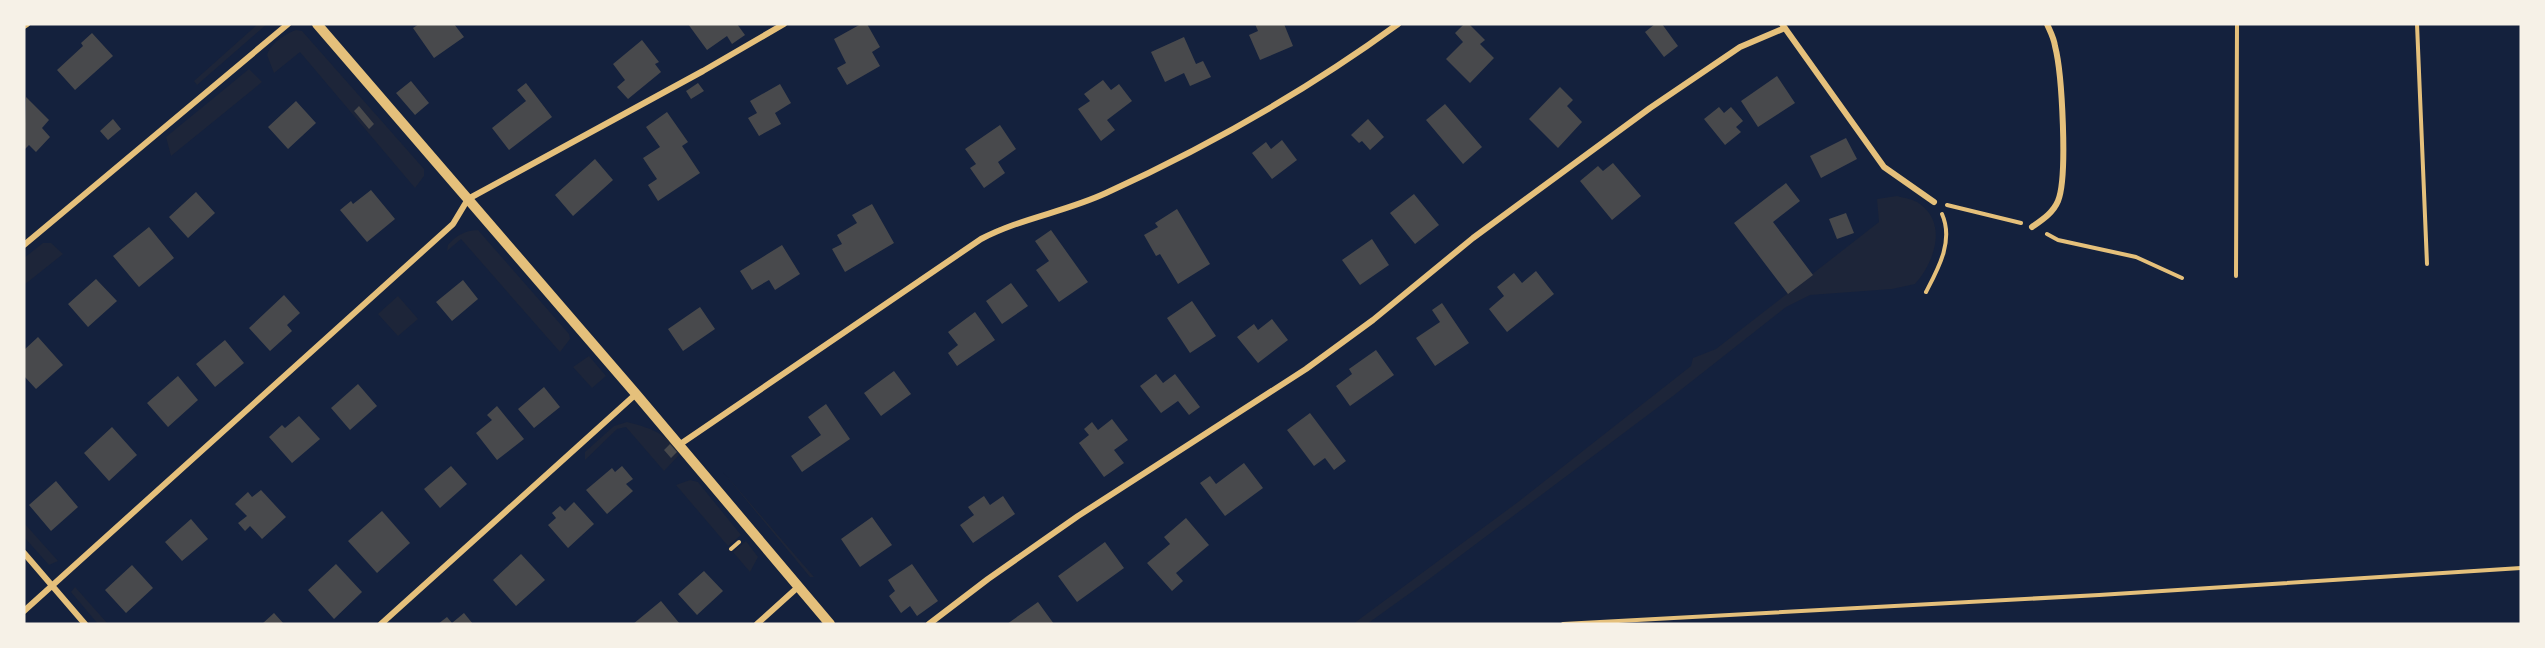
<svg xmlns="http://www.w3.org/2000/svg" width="2545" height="648" font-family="Manrope,sans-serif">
	<rect width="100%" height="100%" fill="#14213d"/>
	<path fill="#1d2539" d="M 258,24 L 267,24 L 197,85 L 194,81 Z
		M 296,30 L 302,31 L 424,169 L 424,176 L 415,188 L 300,52 L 274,73 L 267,55 C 270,44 285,34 296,30 Z
		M 249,69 L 262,82 L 171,156 L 166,137 Z
		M 1897,196 C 1904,198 1914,199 1920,204 C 1948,224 1934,263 1915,284 L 1892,289 L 1810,295 L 1786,307 L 1673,396 L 1420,586 L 1367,624 L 1353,624 L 1518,502 L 1691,366 L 1693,358 L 1716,349 L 1879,222 L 1877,199 Z
		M 478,230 L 569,334 L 570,339 L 560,352 L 461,239 L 447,251 L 448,245 C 457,235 464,231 478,230 Z
		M 43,243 L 51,243 L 63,254 L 24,285 L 24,258 Z
		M 398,296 L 418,319 L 398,336 L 378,314 Z
		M 589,356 L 606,376 L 592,388 L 573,367 Z
		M 627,422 C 647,427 671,434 679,455 L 664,471 L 626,427 L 617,429 L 585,460 L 585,452 L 614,426 Z
		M 723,472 L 814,577 L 810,577 Z
		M 690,480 L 698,482 L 741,535 L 728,546 L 676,485 Z
		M 24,523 L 58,561 L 49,565 L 24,537 Z
		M 746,541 L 758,557 L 750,572 L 733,552 Z
		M 75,587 L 108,624 L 98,624 L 71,592 Z"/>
	<path fill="#48494c" d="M 419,24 L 454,24 L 464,37 L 434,58 L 413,28 Z
		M 688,24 L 737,24 L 745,35 L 732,44 L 727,36 L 707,50 Z
		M 861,24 L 867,24 L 880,47 L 872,52 L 880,66 L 847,85 L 837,68 L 846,63 L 834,39 Z
		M 1255,24 L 1284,24 L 1293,46 L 1260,60 L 1249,35 L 1258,31 Z
		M 1464,24 L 1469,24 L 1485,40 L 1480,44 L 1494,58 L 1470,83 L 1446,59 L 1463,42 L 1455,33 Z
		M 1655,24 L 1662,24 L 1678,46 L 1664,57 L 1645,32 Z
		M 92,33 L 113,56 L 75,90 L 57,70 L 83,46 L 81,43 Z
		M 1184,37 L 1196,64 L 1203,61 L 1211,77 L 1190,86 L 1184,73 L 1165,82 L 1151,52 Z
		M 642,40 L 659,62 L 655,64 L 661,72 L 628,99 L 617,87 L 625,80 L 613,64 Z
		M 1777,76 L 1795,103 L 1758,127 L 1741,101 Z
		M 1103,80 L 1111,90 L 1119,84 L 1132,101 L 1107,120 L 1115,130 L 1101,141 L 1078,109 L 1090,101 L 1084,94 Z
		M 411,81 L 429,103 L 415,115 L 396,93 Z
		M 526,83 L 552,117 L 509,150 L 492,128 L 526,101 L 517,90 Z
		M 698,83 L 704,91 L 691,99 L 686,91 Z
		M 780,84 L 791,103 L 775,113 L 781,124 L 759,136 L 748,118 L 757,113 L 750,101 Z
		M 1560,87 L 1573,100 L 1567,106 L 1582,122 L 1558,148 L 1529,119 Z
		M 26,97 L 49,120 L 42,128 L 50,137 L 36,152 L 29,145 L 24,150 Z
		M 296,101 L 316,123 L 288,149 L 268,127 Z
		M 1445,104 L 1482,147 L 1463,164 L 1426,120 Z
		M 359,106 L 374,124 L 369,129 L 354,111 Z
		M 1719,107 L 1724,113 L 1731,107 L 1743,121 L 1736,127 L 1741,132 L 1725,145 L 1704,119 Z
		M 667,112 L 688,142 L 682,146 L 700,173 L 658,201 L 648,185 L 657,179 L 643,158 L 660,147 L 646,127 Z
		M 113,119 L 121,129 L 108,140 L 100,131 Z
		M 1368,119 L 1384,137 L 1370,150 L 1362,141 L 1359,143 L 1351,135 Z
		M 1000,125 L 1016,149 L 998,162 L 1005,173 L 984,188 L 970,168 L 976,164 L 965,149 Z
		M 1846,138 L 1857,159 L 1821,178 L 1810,156 Z
		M 1282,140 L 1297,160 L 1272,179 L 1252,153 L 1266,142 L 1271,149 Z
		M 595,159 L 613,180 L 573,216 L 555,195 Z
		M 1613,163 L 1641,196 L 1612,220 L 1580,181 L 1598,166 L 1603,171 Z
		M 1786,183 L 1800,201 L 1773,222 L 1813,275 L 1788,294 L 1734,223 Z
		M 371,190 L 395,219 L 367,242 L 340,210 L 351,201 L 353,204 Z
		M 196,192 L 215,213 L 188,238 L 169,217 Z
		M 1414,194 L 1439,225 L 1415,244 L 1390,213 Z
		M 872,204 L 894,243 L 845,272 L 832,249 L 842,244 L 837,235 L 857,223 L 852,215 Z
		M 1177,209 L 1210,264 L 1178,284 L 1160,254 L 1156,256 L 1144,235 L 1158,227 L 1155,223 Z
		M 1846,213 L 1854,233 L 1837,239 L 1829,219 Z
		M 149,227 L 174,258 L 139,287 L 113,256 Z
		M 1051,230 L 1088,282 L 1059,302 L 1036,270 L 1049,261 L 1035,241 Z
		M 1372,239 L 1389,265 L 1360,285 L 1342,260 Z
		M 782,245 L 800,274 L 775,290 L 769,280 L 752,290 L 740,271 Z
		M 1536,271 L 1554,294 L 1507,332 L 1489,309 L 1504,296 L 1497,287 L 1514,273 L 1522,283 Z
		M 96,279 L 117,301 L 88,327 L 68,304 Z
		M 463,280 L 478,299 L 452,321 L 436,302 Z
		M 1011,283 L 1028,306 L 1002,324 L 986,301 Z
		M 284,295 L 300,313 L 287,325 L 292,331 L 270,351 L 249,328 Z
		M 1192,301 L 1216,336 L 1190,353 L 1167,318 Z
		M 1442,303 L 1469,343 L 1435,366 L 1416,338 L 1440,322 L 1432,310 Z
		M 700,307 L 715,329 L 683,351 L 668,329 Z
		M 975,312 L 995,340 L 957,366 L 948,353 L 958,345 L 948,332 Z
		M 1272,319 L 1288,340 L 1258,363 L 1237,337 L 1254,324 L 1258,330 Z
		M 38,337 L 63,365 L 36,389 L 24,376 L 24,350 Z
		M 225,340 L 244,363 L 215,387 L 196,364 Z
		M 1376,350 L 1394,375 L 1350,406 L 1336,386 L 1352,374 L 1349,369 Z
		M 894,371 L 911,394 L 881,416 L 864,393 Z
		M 1156,374 L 1163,383 L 1175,374 L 1200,407 L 1189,415 L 1178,401 L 1161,413 L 1140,386 Z
		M 178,376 L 198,400 L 168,427 L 147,403 Z
		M 358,384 L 377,406 L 350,430 L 331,408 Z
		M 544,387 L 560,407 L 534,428 L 518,409 Z
		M 826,404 L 850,439 L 802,472 L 791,456 L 821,435 L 808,417 Z
		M 497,406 L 524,439 L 497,460 L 476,433 L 492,420 L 487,415 Z
		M 1310,413 L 1346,461 L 1334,470 L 1325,458 L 1314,466 L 1287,430 Z
		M 299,416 L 320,439 L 292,463 L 269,437 L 282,425 L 285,428 Z
		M 1112,419 L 1128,440 L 1114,450 L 1124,463 L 1104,477 L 1079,443 L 1089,435 L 1084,429 L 1092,422 L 1098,430 Z
		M 112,427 L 137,455 L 109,481 L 84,453 Z
		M 670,444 L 677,452 L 671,458 L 664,450 Z
		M 1244,463 L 1263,488 L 1225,516 L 1200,483 L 1210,476 L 1216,484 Z
		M 451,466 L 467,484 L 440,508 L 424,489 Z
		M 622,466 L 633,479 L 626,484 L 633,491 L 607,514 L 586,490 L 612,468 L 615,472 Z
		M 56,481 L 78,507 L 51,531 L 29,505 Z
		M 261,490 L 286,517 L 262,539 L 250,526 L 245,531 L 238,523 L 247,516 L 235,504 L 248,492 L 252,497 Z
		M 984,496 L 990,505 L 1003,496 L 1015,514 L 973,543 L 960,525 L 974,515 L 968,507 Z
		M 574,502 L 594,524 L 568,548 L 548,525 L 556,518 L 552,513 L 560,506 L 565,511 Z
		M 382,511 L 410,543 L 377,573 L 348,541 Z
		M 872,517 L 892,545 L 860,567 L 841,539 Z
		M 1186,518 L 1209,545 L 1176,573 L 1183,581 L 1172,591 L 1147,563 L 1170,544 L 1164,537 Z
		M 191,519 L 208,539 L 182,561 L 165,542 Z
		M 1105,542 L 1124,568 L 1077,602 L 1058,576 Z
		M 521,554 L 545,580 L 516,606 L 493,580 Z
		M 336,564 L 362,592 L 334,619 L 308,590 Z
		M 912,564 L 938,601 L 917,616 L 910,606 L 901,613 L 889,596 L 895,591 L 888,580 Z
		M 132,565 L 153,588 L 126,613 L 105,590 Z
		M 704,571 L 723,591 L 697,615 L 678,594 Z
		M 661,601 L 680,624 L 633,624 Z
		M 1038,602 L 1054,624 L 1007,624 Z
		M 274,613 L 284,624 L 262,624 Z
		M 464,613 L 473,624 L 438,624 L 447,617 L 452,623 Z"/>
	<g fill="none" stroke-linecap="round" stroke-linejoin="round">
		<path stroke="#e5c07b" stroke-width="4" d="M 2417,24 L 2427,264
			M 1947,205 L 2021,223
			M 2047,234 L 2058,240 L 2136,257 L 2182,278
			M 2236,276 L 2237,24
			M 1926,292 C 1938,269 1954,241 1942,214
			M 731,549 L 739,542
			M 1563,624 L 2099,595 L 2521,568"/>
		<path stroke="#e5c07b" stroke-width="6" d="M 1782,24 L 1884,167 L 1934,202
			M 24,26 L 27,24
			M 2032,227 C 2042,220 2053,213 2058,201 C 2068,177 2062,73 2055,46 C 2054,38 2050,31 2047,24
			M 24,245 L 288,24
			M 679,445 L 981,239 C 1021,218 1065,212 1106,193 C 1209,146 1306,91 1398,24
			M 24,553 L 85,624
			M 24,611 L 453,224 L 468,199 L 703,71 L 784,24
			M 381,624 L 636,394
			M 757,624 L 798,587
			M 929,624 L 988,579 L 1078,516 L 1306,369 L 1373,320 L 1473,238 L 1650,108 L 1740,47 L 1785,28"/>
		<path stroke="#e5c07b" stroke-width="10" d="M 317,24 L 636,394 L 830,624"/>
	</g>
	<rect width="2545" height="648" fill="none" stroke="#f6f1e7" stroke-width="51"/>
</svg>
